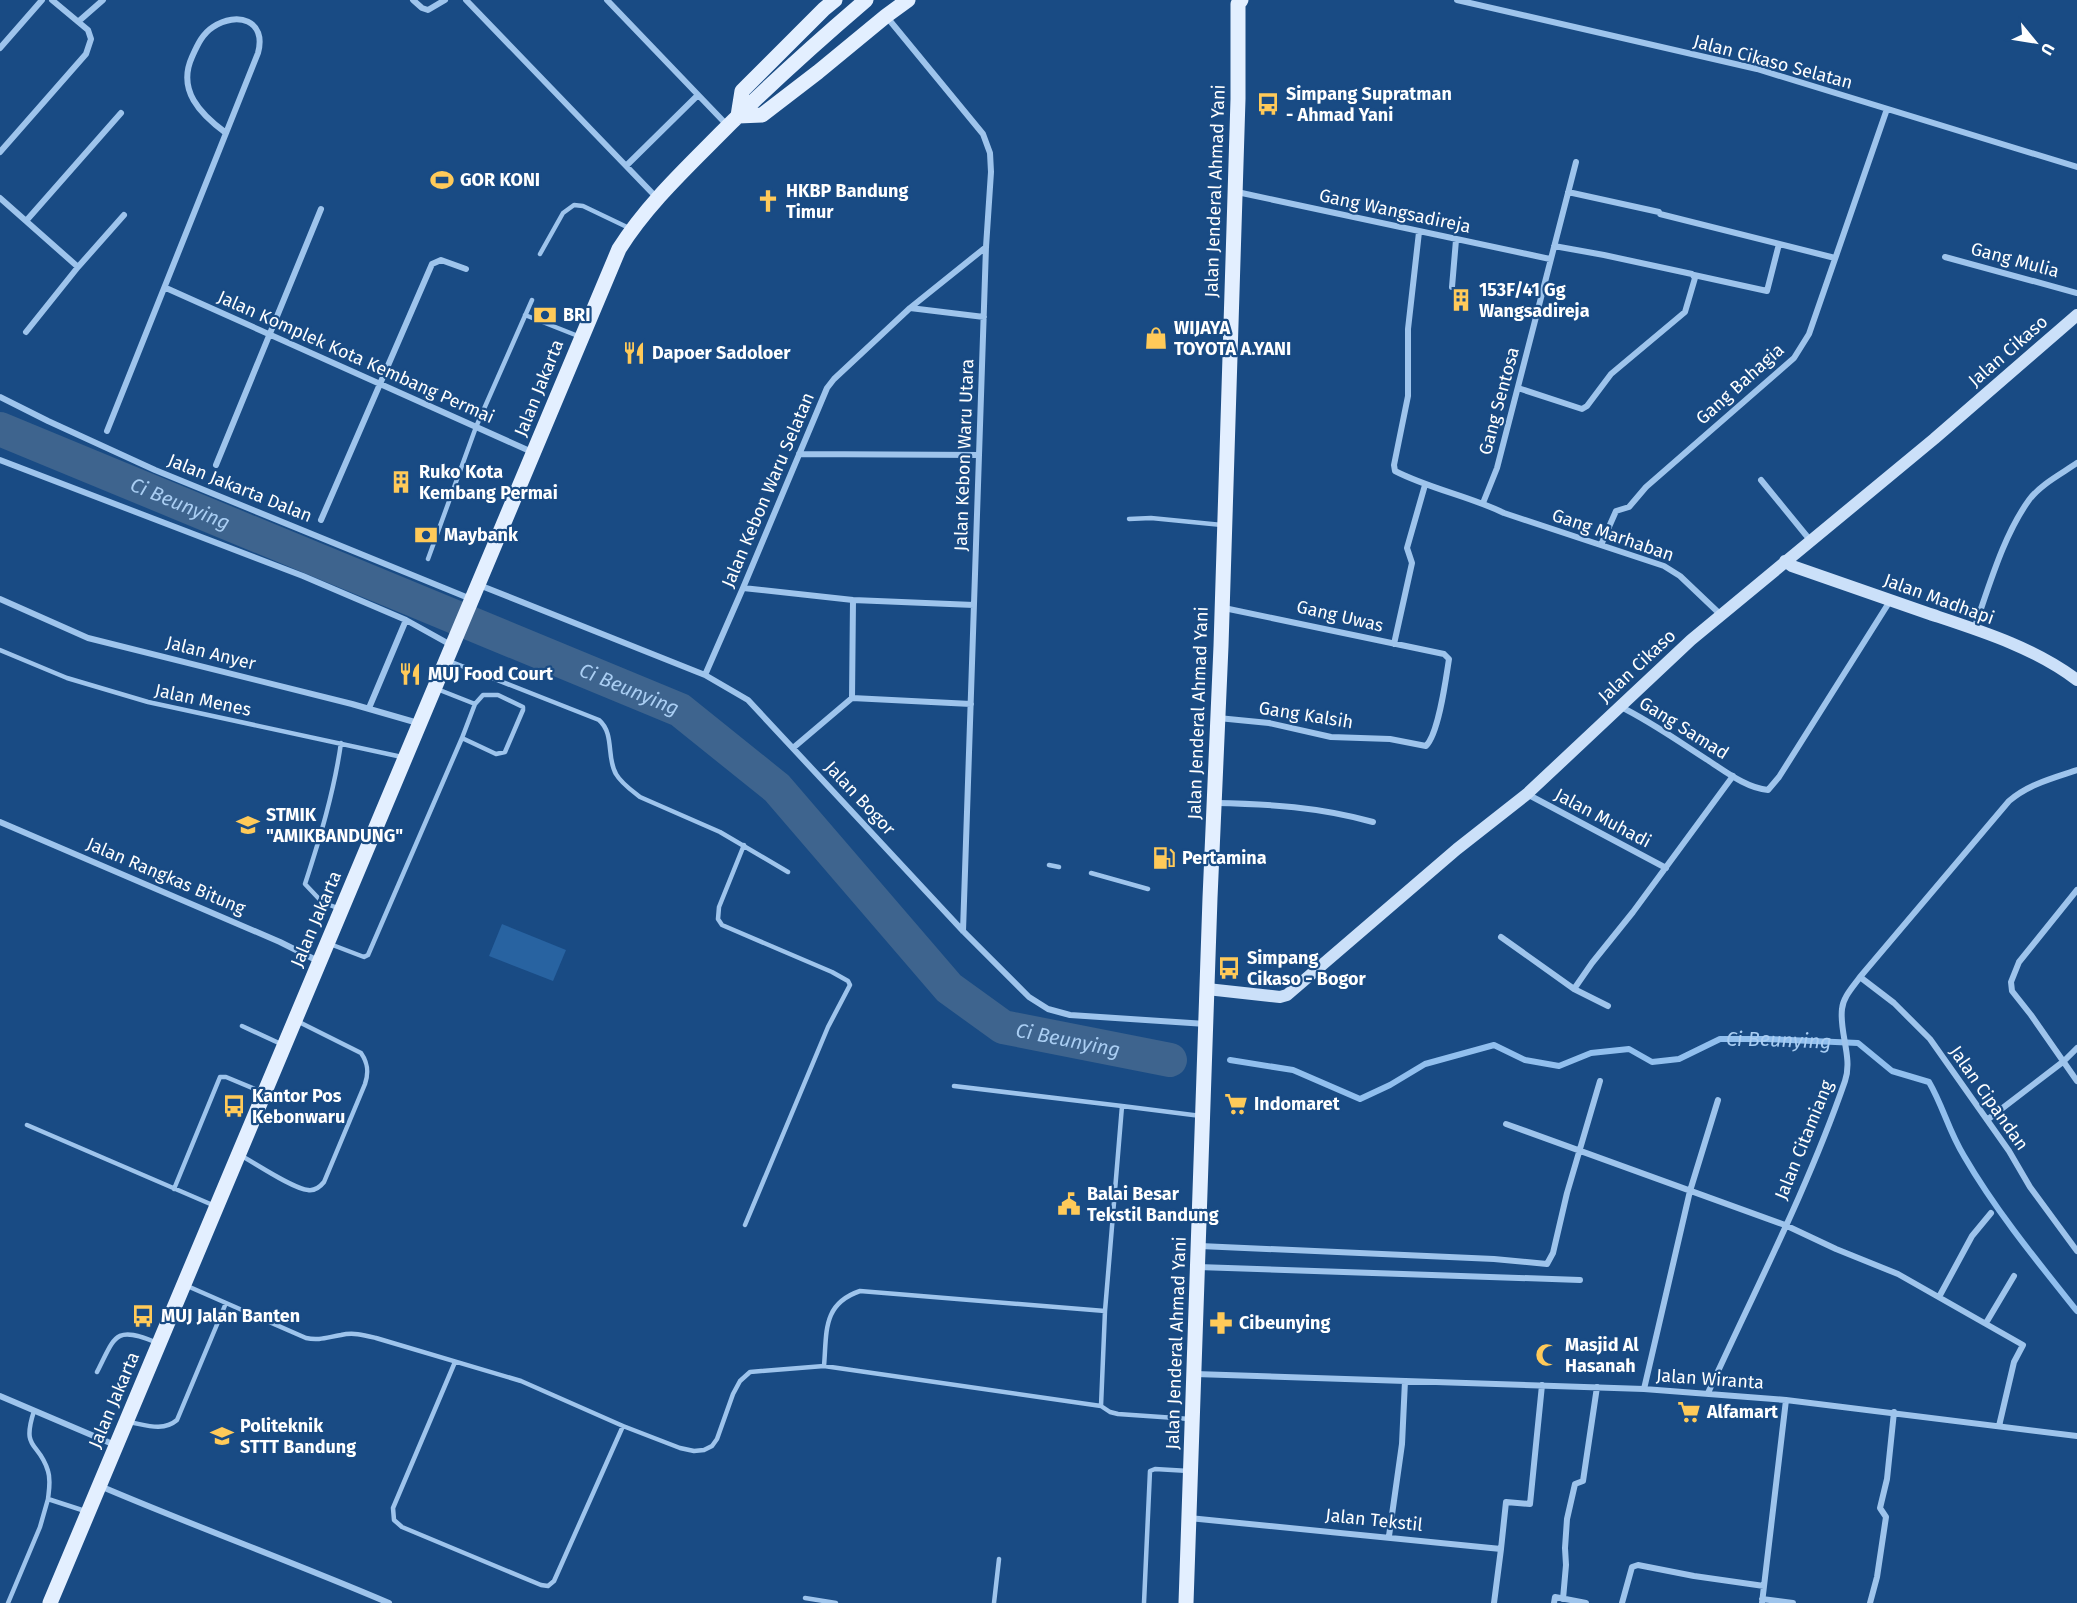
<svg xmlns="http://www.w3.org/2000/svg" width="2077" height="1603" font-family="'Fira Sans',sans-serif">
	<rect width="100%" height="100%" fill="#194b84"/>
	<path fill="#2863a1" d="M 502,924 L 566,950 L 553,981 L 489,956 Z"/>
	<g fill="none" stroke-linecap="round" stroke-linejoin="round">
		<path stroke="#91bfee" stroke-width="6" id="s1" d="M 1230,1060 L 1293,1070 L 1360,1099 L 1390,1085 L 1425,1064 L 1494,1045 L 1525,1060 L 1559,1066 L 1591,1053 L 1629,1049 L 1652,1062 L 1679,1059 L 1720,1039 L 1766,1039 L 1858,1043 L 1892,1071 L 1929,1082 C 1943,1106 1949,1132 1964,1156 C 1996,1211 2037,1261 2077,1311"/>
		<path stroke="#3e648e" stroke-width="34" id="s2" d="M 0,429 L 680,710 L 777,788 L 949,988 L 1003,1027 L 1170,1060"/>
		<path stroke="#9ec4ec" stroke-width="4.5" d="M 540,254 L 563,213 L 574,205 L 583,206 L 629,228
			M 525,315 L 578,336
			M 1129,519 L 1151,518 L 1222,525
			M 428,559 L 476,427 L 532,300
			M 0,650 L 67,678 L 148,702 L 402,757
			M 449,661 L 599,720 C 615,734 606,757 616,774 C 621,783 631,790 640,797 L 720,832 L 788,872
			M 462,738 L 496,754 L 505,752 L 523,710 L 523,707 L 498,695 L 483,695 L 475,704
			M 744,845 L 719,907 L 718,919 L 722,925 L 832,972 L 848,981 L 850,985 L 828,1027 L 745,1225
			M 1049,865 L 1059,867
			M 1091,873 L 1148,889
			M 340,909 L 322,902 L 305,884 C 320,838 334,792 341,743
			M 330,944 L 364,957 L 368,955 L 462,738 L 475,704 L 437,689
			M 242,1026 L 281,1044
			M 954,1086 L 1122,1106
			M 27,1125 L 215,1206
			M 240,1155 C 255,1163 293,1189 308,1190 C 315,1191 320,1187 324,1182 L 365,1084 C 369,1072 368,1063 361,1053 L 297,1021
			M 174,1189 L 220,1077 L 226,1077 L 262,1092
			M 185,1285 L 306,1338 C 319,1341 328,1337 341,1335 C 353,1332 364,1335 376,1338 L 521,1381 L 623,1426 L 680,1448 L 694,1451 L 704,1450 L 712,1446 L 717,1439 L 733,1394 L 740,1381 L 750,1372 L 824,1366 L 1101,1406
			M 455,1362 L 393,1508 L 394,1520 L 402,1527 L 541,1585 L 548,1586 L 554,1581 L 623,1426
			M 824,1366 C 827,1332 822,1304 860,1291 L 1105,1311
			M 97,1372 C 115,1337 114,1325 155,1342
			M 34,1411 C 21,1451 39,1441 48,1471 C 51,1480 49,1490 48,1499
			M 1190,1419 L 1118,1414 L 1110,1412 L 1101,1406 L 1105,1311 L 1122,1106 L 1201,1116
			M 129,1422 C 146,1425 163,1432 177,1420 L 226,1303
			M 805,1598 L 836,1603
			M 8,1603 L 40,1527 L 48,1499 L 85,1511
			M 994,1603 L 999,1559
			M 1144,1603 L 1150,1471 L 1155,1469 L 1189,1471"/>
		<path stroke="#9ec4ec" stroke-width="6" d="M 413,0 L 422,8 L 428,10 L 445,0
			M 466,0 L 657,198
			M 607,0 L 727,125
			M 1457,0 L 1757,69 L 2077,167
			M 886,16 L 983,134 L 990,153 L 991,172 L 986,247 L 963,931
			M 79,21 L 103,0
			M 0,48 L 42,0
			M 0,152 L 86,54 L 91,39 L 88,30 L 52,0
			M 627,165 L 698,95
			M 1237,192 L 1550,259
			M 1568,192 L 1659,212 L 1660,214 L 1835,258
			M 0,198 L 78,267
			M 26,221 L 121,113
			M 1419,232 L 1408,329 L 1408,396 L 1394,465 L 1395,471 C 1430,489 1469,496 1504,513 L 1664,566 L 1680,576 L 1721,615
			M 1945,257 L 2077,293
			M 1694,275 L 1767,291 L 1779,244
			M 1452,287 L 1456,240
			M 166,288 L 532,452
			M 910,308 L 984,317
			M 26,332 L 78,267 L 124,215
			M 1518,388 L 1582,409 L 1587,406 L 1611,374 L 1685,312 L 1695,278 L 1692,274 L 1604,255 L 1554,246
			M 0,397 L 48,421 L 155,470 L 471,599
			M 107,431 L 258,53 C 267,20 237,11 213,27 C 202,34 197,46 192,57 C 177,90 200,114 226,133
			M 799,454 L 979,455
			M 0,460 L 303,576 L 406,620 L 451,645
			M 216,465 L 321,209
			M 1761,480 L 1810,540
			M 1483,503 L 1497,468 L 1576,162
			M 321,520 L 432,264 L 441,260 L 466,269
			M 1601,545 L 1616,511 L 1629,507 L 1646,487 L 1794,358 L 1809,334 L 1887,109
			M 479,585 L 705,675 L 748,700 L 963,931 L 1029,997 L 1048,1009 L 1070,1015 L 1206,1024
			M 743,588 L 853,600 L 974,605
			M 0,599 L 88,638 L 352,704 L 418,723
			M 1974,629 C 1989,587 2003,536 2029,500 C 2041,484 2061,474 2077,463
			M 1394,644 L 1412,563 L 1407,548 L 1425,485
			M 705,675 L 743,588 L 827,388 L 834,379 L 910,308 L 986,247
			M 852,698 L 853,600
			M 1619,706 C 1650,721 1678,741 1706,759 C 1725,771 1746,788 1768,790 L 1779,777 L 1890,601
			M 369,708 L 406,620
			M 1218,718 L 1269,723 L 1331,737 L 1390,739 L 1426,746 C 1439,733 1446,678 1449,659 L 1444,654 L 1224,608
			M 793,748 L 852,698 L 971,704
			M 1527,794 L 1666,868
			M 1214,803 C 1270,804 1319,807 1373,822
			M 0,822 L 280,942 L 318,961
			M 2077,890 L 2019,962 L 2011,982 L 2012,991 L 2031,1015 L 2077,1081
			M 1501,937 L 1574,989 L 1608,1006
			M 1860,977 L 1894,1003 L 1930,1039 L 2009,1151 L 2030,1187 L 2077,1251
			M 1574,989 L 1592,963 L 1633,912 L 1733,776
			M 1987,1120 L 2064,1061 L 2077,1048
			M 1506,1124 L 1785,1225 L 1836,1249 L 1898,1274 L 2023,1345 L 2014,1362 L 1999,1426
			M 1200,1246 L 1494,1259 L 1547,1264 L 1553,1253 L 1567,1193 L 1600,1081
			M 1198,1267 L 1580,1280
			M 1939,1297 L 1972,1236 L 1991,1213
			M 1986,1323 L 2014,1276
			M 1195,1374 L 1644,1389 L 1786,1400 L 2077,1436
			M 1644,1389 L 1690,1191 L 1718,1100
			M 1708,1393 C 1755,1290 1808,1188 1845,1081 C 1853,1058 1839,1032 1842,1009 C 1843,997 1853,987 1860,977 L 2009,801 C 2029,784 2053,778 2077,770
			M 0,1396 L 115,1445
			M 100,1486 C 196,1527 293,1562 389,1603
			M 1189,1518 L 1501,1549 L 1494,1603
			M 1389,1536 L 1402,1444 L 1405,1381
			M 1501,1549 L 1506,1502 L 1530,1504 L 1542,1385
			M 1563,1599 L 1566,1565 L 1565,1548 L 1567,1519 L 1575,1484 L 1583,1481 L 1597,1387
			M 1762,1599 L 1793,1603
			M 1554,1603 L 1555,1597 L 1586,1603
			M 1622,1603 L 1632,1567 L 1638,1565 L 1694,1576 L 1764,1586
			M 1762,1603 L 1786,1400
			M 1870,1603 L 1877,1577 L 1886,1517 L 1880,1508 L 1887,1479 L 1894,1412"/>
		<path stroke="#cbe0f9" stroke-width="12" d="M 1785,561 L 1792,566 C 1837,582 1882,597 1927,613 C 1978,630 2034,647 2077,680
			M 1207,989 L 1280,997 L 1287,995 L 1457,849 L 1527,794 L 1691,640 L 1934,439 L 2077,315"/>
		<path stroke="#e3efff" stroke-width="15" d="M 738,116 L 762,115 L 818,72 L 886,16 L 908,0
			M 738,116 L 742,91 L 824,9 L 835,0
			M 50,1603 L 619,249 C 643,211 674,180 705,149 C 756,97 811,47 866,0
			M 1186,1603 L 1210,898 L 1221,646 L 1238,99 L 1238,4 L 1241,0"/>
	</g>
	<defs>
		<g id="bus-bare" transform="scale(1.8)"><path d="M-5-6H5V4H4V6H2V4H-2V6H-4V4H-5ZM-3.5-4V0h7V-4ZM-3.5 1.2v1.5H-2V1.2ZM2 1.2v1.5H3.5V1.2Z" fill="#ffca59" stroke="#194b84" stroke-width="2.5" paint-order="stroke"/></g>
		<g id="stadium-bare" transform="scale(1.8)"><path d="M0-5a6.5 5 0 1 0 0 10a6.5 5 0 1 0 0-10ZM-3.5-1.8h7v3.6h-7Z" fill="#ffca59" stroke="#194b84" stroke-width="2.5" paint-order="stroke"/></g>
		<g id="church-bare" transform="scale(1.8)"><path d="M-1.2-6h2.4v3.5h3.3v2.4h-3.3V6h-2.4V-.1h-3.3v-2.4h3.3Z" fill="#ffca59" stroke="#194b84" stroke-width="2.5" paint-order="stroke"/></g>
		<g id="building-bare" transform="scale(1.8)"><path d="M-4-6H4V6H1V3H-1V6H-4ZM-2.5-4.3h1.7v1.8h-1.7ZM.8-4.3h1.7v1.8H.8ZM-2.5-1h1.7V.8h-1.7ZM.8-1h1.7V.8H.8Z" fill="#ffca59" stroke="#194b84" stroke-width="2.5" paint-order="stroke"/></g>
		<g id="bank-bare" transform="scale(1.8)"><path d="M-6-4H6V4H-6ZM0-2.3a2.3 2.3 0 1 0 0 4.6a2.3 2.3 0 1 0 0-4.6Z" fill="#ffca59" stroke="#194b84" stroke-width="2.5" paint-order="stroke"/></g>
		<g id="shop-bare" transform="scale(1.8)"><path d="M-5-2.5h2.3a2.7 3.5 0 0 1 5.4 0H5L5.5 6h-11ZM-1.5-2.5h3a1.5 2.3 0 0 0-3 0Z" fill="#ffca59" stroke="#194b84" stroke-width="2.5" paint-order="stroke"/></g>
		<g id="restaurant-bare" transform="scale(1.8)"><path d="M-5-6h1v4h1v-4h1v4h1v-4h1v5L-1.5 .5V6h-2V.5L-5-1ZM5-6V6H3V1.5H1.5Q1.5-4 5-6Z" fill="#ffca59" stroke="#194b84" stroke-width="2.5" paint-order="stroke"/></g>
		<g id="university-bare" transform="scale(1.8)"><path d="M0-5L7-2L0 1L-7-2ZM-4 1L0 2.5L4 1V4Q0 6-4 4Z" fill="#ffca59" stroke="#194b84" stroke-width="2.5" paint-order="stroke"/></g>
		<g id="fuel-bare" transform="scale(1.8)"><path d="M-5.5-6h7V0h2V4h1.3V-2.5L3-4.5l.8-.8L6-3V5H2.5V1h-1V6h-7ZM-4.2-4.7v3.2H.2V-4.7Z" fill="#ffca59" stroke="#194b84" stroke-width="2.5" paint-order="stroke"/></g>
		<g id="supermarket-bare" transform="scale(1.8)"><path d="M-6-5.5h2.5l.6 2H6L4.5 2H-2.5L-4.4-4H-6ZM-1.5 3.2a1.3 1.3 0 1 0 .1 0ZM3 3.2a1.3 1.3 0 1 0 .1 0Z" fill="#ffca59" stroke="#194b84" stroke-width="2.5" paint-order="stroke"/></g>
		<g id="civic-bare" transform="scale(1.8)"><path d="M-.6-6.5H3V-4.5H.6V-3L4-1V1h2V6H-6V1h2V-1L-.6-3ZM-1.2 2.5V6h2.4V2.5Z" fill="#ffca59" stroke="#194b84" stroke-width="2.5" paint-order="stroke"/></g>
		<g id="pharmacy-bare" transform="scale(1.8)"><path d="M-2-6h4v4h4v4h-4v4h-4v-4h-4v-4h4Z" fill="#ffca59" stroke="#194b84" stroke-width="2.5" paint-order="stroke"/></g>
		<g id="mosque-bare" transform="scale(1.8)"><path d="M3.5-4.9A6 6 0 1 0 3.5 4.9A5 5 0 1 1 3.5-4.9Z" fill="#ffca59" stroke="#194b84" stroke-width="2.5" paint-order="stroke"/></g>
	</defs>
	<g fill-rule="evenodd">
		<use href="#bus-bare" x="1268" y="104"/>
		<use href="#stadium-bare" x="442" y="180"/>
		<use href="#church-bare" x="768" y="201"/>
		<use href="#building-bare" x="1461" y="300"/>
		<use href="#bank-bare" x="545" y="315"/>
		<use href="#shop-bare" x="1156" y="338"/>
		<use href="#restaurant-bare" x="634" y="353"/>
		<use href="#building-bare" x="401" y="482"/>
		<use href="#bank-bare" x="426" y="535"/>
		<use href="#restaurant-bare" x="410" y="674"/>
		<use href="#university-bare" x="248" y="825"/>
		<use href="#fuel-bare" x="1164" y="858"/>
		<use href="#bus-bare" x="1229" y="968"/>
		<use href="#supermarket-bare" x="1236" y="1104"/>
		<use href="#bus-bare" x="234" y="1106"/>
		<use href="#civic-bare" x="1069" y="1204"/>
		<use href="#bus-bare" x="143" y="1316"/>
		<use href="#pharmacy-bare" x="1221" y="1323"/>
		<use href="#mosque-bare" x="1547" y="1355"/>
		<use href="#supermarket-bare" x="1689" y="1412"/>
		<use href="#university-bare" x="222" y="1436"/>
	</g>
	<g text-anchor="middle" stroke-width="4.5" stroke-linejoin="round" paint-order="stroke">
		<g font-size="18" fill="#fff" stroke="#194b84">
			<text transform="translate(1773 62) rotate(15)" y="6">Jalan Cikaso Selatan</text>
			<text transform="translate(1215 191) rotate(-88)" y="6">Jalan Jenderal Ahmad Yani</text>
			<text transform="translate(1395 211) rotate(12)" y="6">Gang Wangsadireja</text>
			<text transform="translate(2015 260) rotate(15)" y="6">Gang Mulia</text>
			<text transform="translate(2008 351) rotate(-41)" y="6">Jalan Cikaso</text>
			<text transform="translate(356 357) rotate(24)" y="6">Jalan Komplek Kota Kembang Permai</text>
			<text transform="translate(1740 384) rotate(-42)" y="6">Gang Bahagia</text>
			<text transform="translate(539 388) rotate(-68)" y="6">Jalan Jakarta</text>
			<text transform="translate(1499 401) rotate(-75)" y="6">Gang Sentosa</text>
			<text transform="translate(964 455) rotate(-88)" y="6">Jalan Kebon Waru Utara</text>
			<text transform="translate(240 488) rotate(22)" y="6">Jalan Jakarta Dalan</text>
			<text transform="translate(768 490) rotate(-67)" y="6">Jalan Kebon Waru Selatan</text>
			<text transform="translate(1613 535) rotate(19)" y="6">Gang Marhaban</text>
			<text transform="translate(1939 599) rotate(20)" y="6">Jalan Madhapi</text>
			<text transform="translate(1340 616) rotate(13)" y="6">Gang Uwas</text>
			<text transform="translate(211 653) rotate(14)" y="6">Jalan Anyer</text>
			<text transform="translate(1637 666) rotate(-43)" y="6">Jalan Cikaso</text>
			<text transform="translate(203 700) rotate(12)" y="6">Jalan Menes</text>
			<text transform="translate(1198 713) rotate(-88)" y="6">Jalan Jenderal Ahmad Yani</text>
			<text transform="translate(1306 715) rotate(9)" y="6">Gang Kalsih</text>
			<text transform="translate(1684 728) rotate(32)" y="6">Gang Samad</text>
			<text transform="translate(860 798) rotate(47)" y="6">Jalan Bogor</text>
			<text transform="translate(1603 818) rotate(28)" y="6">Jalan Muhadi</text>
			<text transform="translate(166 876) rotate(23)" y="6">Jalan Rangkas Bitung</text>
			<text transform="translate(316 919) rotate(-67)" y="6">Jalan Jakarta</text>
			<text transform="translate(1989 1098) rotate(55)" y="6">Jalan Cipandan</text>
			<text transform="translate(1804 1140) rotate(-68)" y="6">Jalan Citamiang</text>
			<text transform="translate(1176 1343) rotate(-88)" y="6">Jalan Jenderal Ahmad Yani</text>
			<text transform="translate(1710 1379) rotate(4)" y="6">Jalan Wiranta</text>
			<text transform="translate(114 1400) rotate(-67)" y="6">Jalan Jakarta</text>
			<text transform="translate(1374 1520) rotate(6)" y="6">Jalan Tekstil</text>
		</g>
		<g font-size="18" font-weight="bold" fill="#fff" stroke="#194b84" text-anchor="start">
			<text x="1286" y="100">Simpang Supratman<tspan x="1286" dy="21">- Ahmad Yani</tspan></text>
			<text x="460" y="186">GOR KONI</text>
			<text x="786" y="197">HKBP Bandung<tspan x="786" dy="21">Timur</tspan></text>
			<text x="1479" y="296">153F/41 Gg<tspan x="1479" dy="21">Wangsadireja</tspan></text>
			<text x="563" y="321">BRI</text>
			<text x="1174" y="334">WIJAYA<tspan x="1174" dy="21">TOYOTA A.YANI</tspan></text>
			<text x="652" y="359">Dapoer Sadoloer</text>
			<text x="419" y="478">Ruko Kota<tspan x="419" dy="21">Kembang Permai</tspan></text>
			<text x="444" y="541">Maybank</text>
			<text x="428" y="680">MUJ Food Court</text>
			<text x="266" y="821">STMIK<tspan x="266" dy="21">"AMIKBANDUNG"</tspan></text>
			<text x="1182" y="864">Pertamina</text>
			<text x="1247" y="964">Simpang<tspan x="1247" dy="21">Cikaso - Bogor</tspan></text>
			<text x="252" y="1102">Kantor Pos<tspan x="252" dy="21">Kebonwaru</tspan></text>
			<text x="1254" y="1110">Indomaret</text>
			<text x="1087" y="1200">Balai Besar<tspan x="1087" dy="21">Tekstil Bandung</tspan></text>
			<text x="161" y="1322">MUJ Jalan Banten</text>
			<text x="1239" y="1329">Cibeunying</text>
			<text x="1565" y="1351">Masjid Al<tspan x="1565" dy="21">Hasanah</tspan></text>
			<text x="1707" y="1418">Alfamart</text>
			<text x="240" y="1432">Politeknik<tspan x="240" dy="21">STTT Bandung</tspan></text>
		</g>
		<g font-size="20" font-style="italic" fill="#aacef3" stroke="#194b84">
			<text dy="7" stroke="none"><textPath href="#s2" startOffset="195">Ci Beunying</textPath></text>
			<text dy="7" stroke="none"><textPath href="#s2" startOffset="681">Ci Beunying</textPath></text>
			<text dy="7" stroke="none"><textPath href="#s2" startOffset="1257">Ci Beunying</textPath></text>
			<text dy="7" stroke="none"><textPath href="#s1" startOffset="582">Ci Beunying</textPath></text>
		</g>
	</g>
	<g transform="translate(2035 42) rotate(120)" stroke="#194b84" stroke-width="4.5" paint-order="stroke">
	<path d="M0-4.5L10 22L0 15L-10 22Z" fill="#ffffff"/>
	<text y="-9" font-size="16" font-weight="bold" text-anchor="middle" fill="#ffffff">U</text>
	</g>
</svg>
